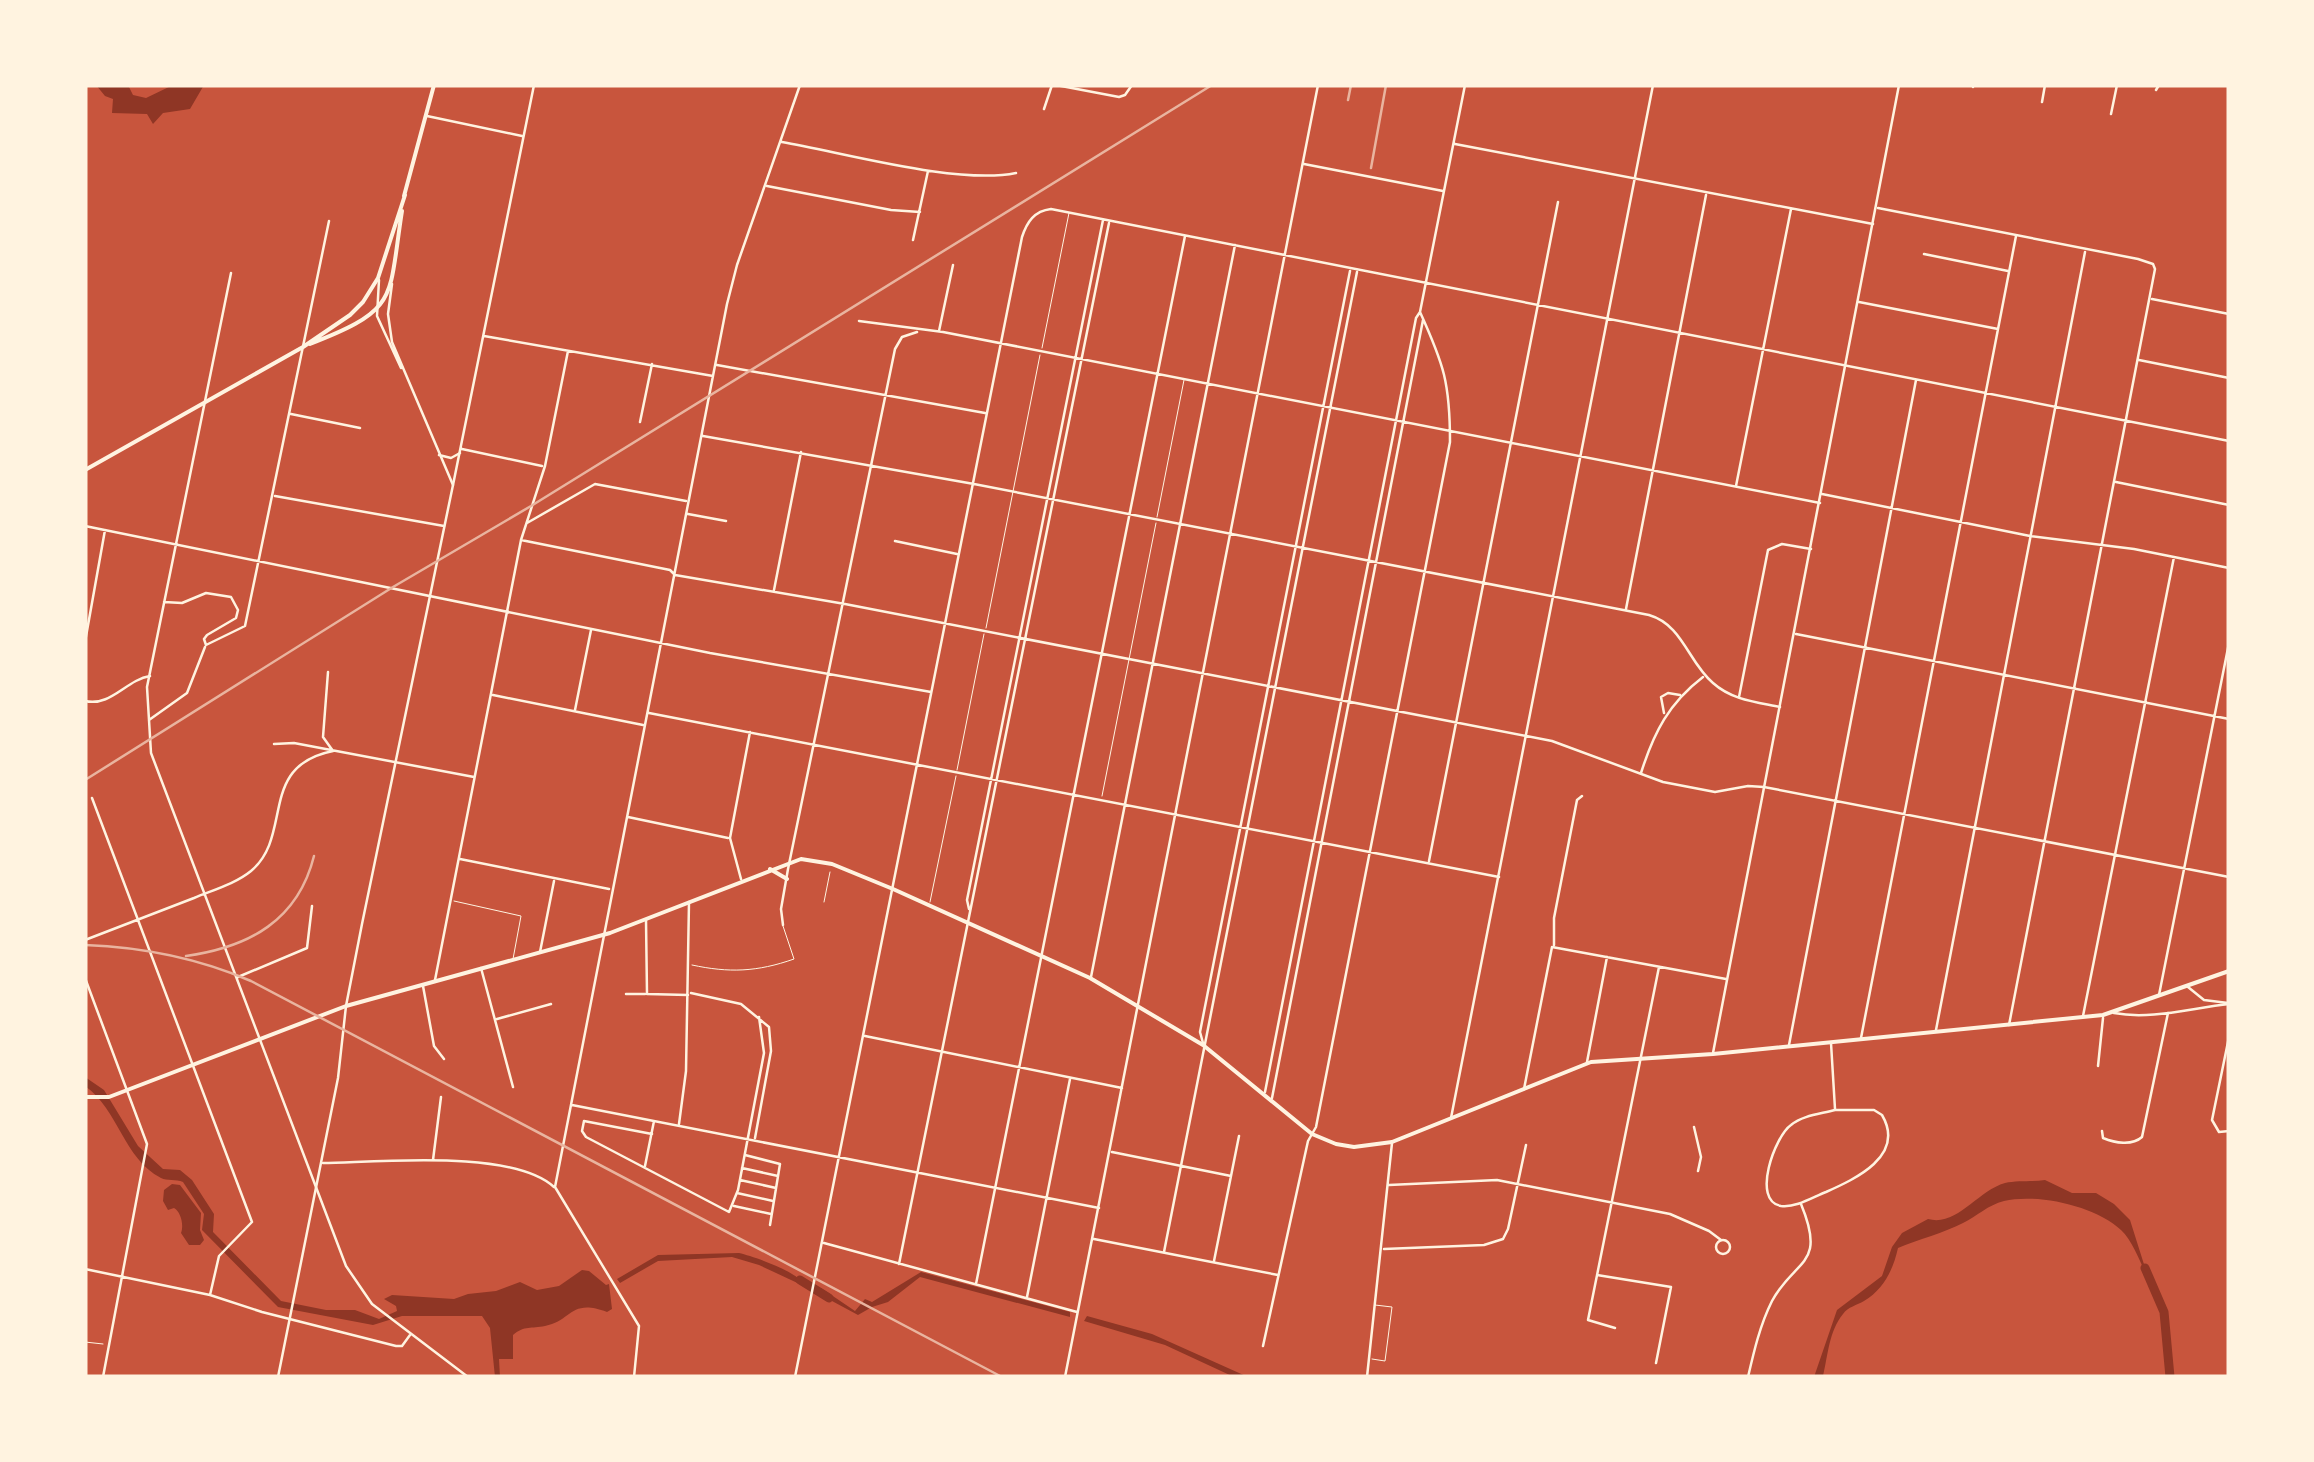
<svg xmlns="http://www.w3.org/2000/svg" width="2314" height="1462" font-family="Lato,sans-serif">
	<rect width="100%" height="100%" fill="#c8553d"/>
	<path fill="#8f3625" d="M 96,85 L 128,85 L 133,95 L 146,98 L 173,85 L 204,85 L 190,109 L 163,113 L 153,124 L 147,114 L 112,113 L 113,99 L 105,96 Z
		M 85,1077 L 104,1090 L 138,1146 L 163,1169 L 180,1170 L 192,1180 L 214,1214 L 213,1232 L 281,1301 L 326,1310 L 355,1310 L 379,1319 L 397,1311 L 396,1306 L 384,1299 L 392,1295 L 454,1299 L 468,1294 L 496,1291 L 520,1282 L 537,1290 L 559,1286 L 582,1270 L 589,1271 L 606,1285 L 609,1284 L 612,1309 L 607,1312 C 570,1298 572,1321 545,1326 C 531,1329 525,1325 513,1335 L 513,1359 L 499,1359 L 500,1377 L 495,1377 L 490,1328 L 482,1316 L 402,1316 L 373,1325 L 278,1307 L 202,1230 L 204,1214 L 183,1182 C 176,1179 167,1181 161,1178 C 123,1158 119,1110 85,1086 Z
		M 2045,1180 L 2072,1193 L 2096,1193 L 2114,1204 L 2130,1220 L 2148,1277 C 2140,1263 2133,1241 2121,1230 C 2096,1206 2037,1193 2004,1201 C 1988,1205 1977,1216 1963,1223 C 1944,1233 1919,1239 1898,1248 C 1893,1270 1884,1289 1864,1301 C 1857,1305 1848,1307 1843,1314 C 1829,1331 1828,1355 1823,1376 L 1814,1377 L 1837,1310 L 1882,1276 L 1892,1247 L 1902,1233 L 1928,1219 C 1957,1227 1977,1191 2005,1183 C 2017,1180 2032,1182 2045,1180 Z
		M 172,1184 L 180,1185 L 201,1213 L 200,1230 L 204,1240 L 200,1245 L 189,1245 L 181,1233 C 184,1225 181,1212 174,1208 L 168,1210 L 163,1201 L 164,1190 Z
		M 739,1253 C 756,1257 801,1273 806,1287 L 759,1265 L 732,1257 L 658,1261 L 620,1283 L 617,1279 L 658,1255 Z
		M 921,1272 L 1070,1312 L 1070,1317 L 920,1277 L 888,1302 L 872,1307 L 858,1315 L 819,1294 L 821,1288 L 855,1311 L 865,1299 L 872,1302 Z
		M 1087,1316 L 1152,1334 L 1248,1377 L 1234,1377 L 1165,1345 L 1084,1321 Z"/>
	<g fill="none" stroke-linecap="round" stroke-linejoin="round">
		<path stroke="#8f3625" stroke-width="9" d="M 2145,1268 L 2164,1312 L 2170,1377
			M 800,1280 L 829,1298"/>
		<path stroke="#fff3e0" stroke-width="1" d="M 1042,348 L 1069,213
			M 1157,517 L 1184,380
			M 986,628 L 1040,355
			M 957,770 L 984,634
			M 1102,796 L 1156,523
			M 454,901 L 521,916 L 513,959
			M 930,902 L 956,776
			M 692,965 C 729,973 757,972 794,959 L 783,926
			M 85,1342 L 103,1344
			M 1372,1359 L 1385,1361 L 1392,1307 L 1375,1305"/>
		<path stroke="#fff3e0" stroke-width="1" d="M 824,902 L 830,872"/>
		<path stroke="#fff3e0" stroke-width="2.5" d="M 1056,85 L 1119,97 L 1125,95 L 1132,85
			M 1973,87 L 1973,85
			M 2156,90 L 2159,85
			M 2042,102 L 2045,85
			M 1044,109 L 1052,85
			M 2111,114 L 2117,85
			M 427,116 L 522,136
			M 782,142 C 845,153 958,185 1016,173
			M 1455,144 L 1873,224
			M 1304,164 L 1443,191
			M 767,186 L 891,210 L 920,212
			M 1878,208 L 2138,259 L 2153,264 L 2155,269 L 2009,1025
			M 913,240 L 928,171
			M 1924,254 L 2008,271
			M 231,273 L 147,687 L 151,753 L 346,1266 L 372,1304 L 468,1377
			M 2152,299 L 2229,314
			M 1859,302 L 1998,329
			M 859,321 L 943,332 L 1820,503
			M 939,331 L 953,265
			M 484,336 L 713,376
			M 2139,360 L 2229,378
			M 717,365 L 985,413
			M 291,414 L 360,428
			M 640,422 L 652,364
			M 703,436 L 974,484 L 1649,615 C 1683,625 1688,662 1713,683 C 1732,700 1756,702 1780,707
			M 462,449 L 542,466
			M 2116,482 L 2229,505
			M 453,485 L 534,85
			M 1736,486 L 1791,209
			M 1822,494 L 2030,536 L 2134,549 L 2229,568
			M 275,496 L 444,526
			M 688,514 L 726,521
			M 527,523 L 595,484 L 686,501
			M 85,526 L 710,653 L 931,692
			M 521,540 L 670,570 L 675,575 L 845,604 L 1552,741 L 1663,782 L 1715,792 L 1748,786 L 1764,787 L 2229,877
			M 895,541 L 957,554
			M 774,590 L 801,452
			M 164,602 L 182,603 L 206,593 L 231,597 L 238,610 L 236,618 L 207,635 L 204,639 L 206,645 L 245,626 L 329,221
			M 1626,609 L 1706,195
			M 1796,634 L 2229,719
			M 85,642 L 105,530
			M 493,695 L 643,725
			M 1739,697 L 1768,550 L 1782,544 L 1811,549
			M 85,701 C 111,707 126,680 150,676
			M 575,710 L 591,630
			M 649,713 L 1499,877
			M 1664,713 L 1661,697 L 1668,693 L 1680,695
			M 149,720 L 187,693 L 205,647
			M 274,744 L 294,743 L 474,777
			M 1641,773 C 1654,732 1669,703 1703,677
			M 92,798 L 252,1222 L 219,1256 L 210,1295
			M 628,817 L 728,838
			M 460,859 L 609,889
			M 1429,861 L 1558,202
			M 741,879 L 730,838 L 750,732
			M 969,909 L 967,900 L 1103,220
			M 646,920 L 647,994 L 688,995
			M 783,925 L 781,909 L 788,869 L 895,349 L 902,337 L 917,332
			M 85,940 C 121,926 158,912 194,898 C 213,890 235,884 251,871 C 294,835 257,766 333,751 L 323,737 L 328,672
			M 1554,945 L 1554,918 L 1577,800 L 1582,796
			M 540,952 L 554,881
			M 481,968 L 513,1087
			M 238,977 L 307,948 L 312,906
			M 1091,977 L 1235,245
			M 85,978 L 147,1144 L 103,1377
			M 435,980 L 521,540 L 545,466 L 568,351
			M 423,986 L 434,1046 L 444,1059
			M 2188,987 L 2204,1000 L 2228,1003
			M 691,993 L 741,1004 L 769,1027 L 771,1051 L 755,1138
			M 626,994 L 645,994
			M 2159,995 L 2229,643
			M 2114,1013 C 2151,1020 2191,1008 2229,1004
			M 2083,1016 L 2174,557
			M 497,1019 L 551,1004
			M 1936,1030 L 2085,252
			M 865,1036 L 1122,1088
			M 2229,1037 L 2212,1120 L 2219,1132 L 2229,1131
			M 1861,1038 L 2016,236
			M 1203,1043 L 1200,1032 L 1350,271
			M 1831,1043 L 1835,1109
			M 1789,1045 L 1916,380
			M 1587,1062 L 1607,957
			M 2098,1066 L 2103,1018
			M 1524,1089 L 1552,947 L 1726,979
			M 1265,1092 L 1416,318 L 1420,312 L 1465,85
			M 1272,1098 L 1423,320
			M 572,1105 L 1099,1208
			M 1835,1110 L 1874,1110 L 1882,1115 C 1906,1156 1855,1179 1826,1192 C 1813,1197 1796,1208 1781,1206 C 1751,1201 1775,1136 1791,1125 C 1803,1115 1821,1114 1835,1110 Z
			M 1451,1118 L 1653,85
			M 679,1124 L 686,1071 L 689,902
			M 1694,1127 L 1701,1157 L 1698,1171
			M 2102,1131 L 2103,1138 C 2115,1143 2132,1146 2142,1137 L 2168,1013
			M 652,1134 L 584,1121 L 582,1131 L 586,1137 L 729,1212 L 738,1190 L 764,1053 L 759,1017
			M 1112,1152 L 1231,1176
			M 745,1155 L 780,1164 L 770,1225
			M 433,1160 L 441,1097
			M 323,1163 C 380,1162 513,1149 554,1187
			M 645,1166 L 654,1121
			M 742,1168 L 778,1176
			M 740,1180 L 776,1188
			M 1389,1185 L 1497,1180 L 1670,1214 L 1709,1231 L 1721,1240
			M 737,1193 L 773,1201
			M 734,1206 L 771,1214
			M 1094,1239 L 1278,1275
			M1716 1247a7 7 0 1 1 14 0a7 7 0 1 1-14 0Z
			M 824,1243 L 1077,1312
			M 1384,1249 L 1484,1245 L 1503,1239 L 1508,1229 L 1526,1145
			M 1164,1252 L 1357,272
			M 1214,1261 L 1239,1136
			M 899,1264 L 1109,223
			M 85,1269 L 210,1295 L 262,1312 L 396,1346 L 402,1346 L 410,1335
			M 1597,1275 L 1671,1287 L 1656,1363
			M 976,1284 L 1185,236
			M 1027,1297 L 1070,1079
			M 1615,1328 L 1588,1320 L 1659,967
			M 1263,1346 L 1308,1141 L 1316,1127 L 1450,442 C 1450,383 1444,365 1420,312
			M 634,1377 L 639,1326 L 555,1187 L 727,304 L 737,265 L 800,85
			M 795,1377 L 1022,237 C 1027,222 1034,211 1051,209 L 2229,441
			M 1065,1377 L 1318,85
			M 1367,1377 L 1392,1143
			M 1748,1377 C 1754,1351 1760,1325 1772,1301 C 1795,1258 1827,1267 1801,1204"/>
		<path stroke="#fff3e0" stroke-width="2.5" d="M 379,280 L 377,316 L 401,368
			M 439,455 L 451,458 L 460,453
			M 1713,1053 L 1899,85
			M 278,1377 L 338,1078 L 346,1006 L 362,924 L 453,485 L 392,342 L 388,314 L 392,284"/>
		<path stroke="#fff3e0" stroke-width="4" d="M 770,869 L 787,879
			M 85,1097 L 109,1097 L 346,1006 L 610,933 L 801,859 L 832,864 L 893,889 L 1090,978 L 1203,1045 L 1312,1134 L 1336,1144 L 1354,1147 L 1392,1142 L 1591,1062 L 1713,1054 L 2103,1015 L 2229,971"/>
		<path stroke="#fff3e0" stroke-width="4" d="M 404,196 L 434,85
			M 310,344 C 400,309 388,300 402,211
			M 85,470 L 303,347 L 350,315 L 363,302 L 378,278 L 405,195"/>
		<path stroke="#e9b49f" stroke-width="2.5" d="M 1348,100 L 1351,85
			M 1371,168 L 1386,85
			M 85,780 L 393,587 L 531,506 L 1212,85
			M 85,945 C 141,947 200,959 251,981 L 1002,1377
			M 186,956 C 250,947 298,920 314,856"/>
	</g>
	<rect width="2314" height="1462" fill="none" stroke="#fff3e0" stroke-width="175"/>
</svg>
